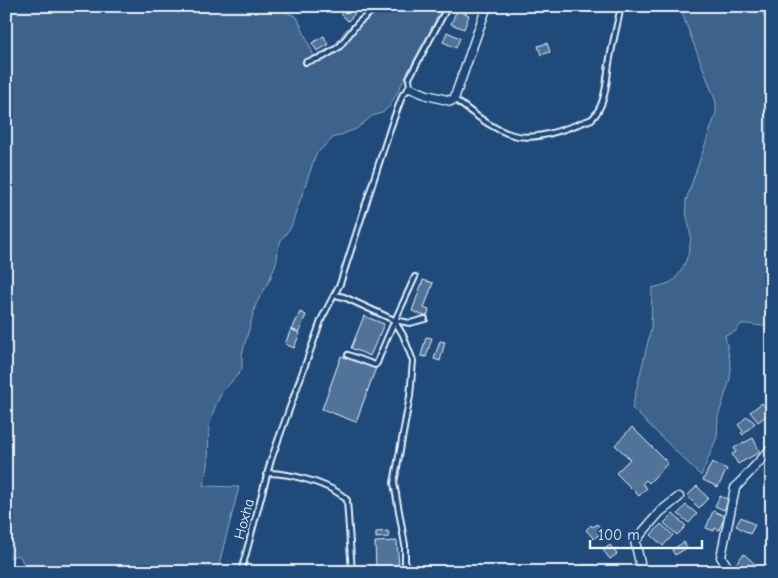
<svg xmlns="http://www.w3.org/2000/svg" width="778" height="578" font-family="'Comic Neue',sans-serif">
	<rect width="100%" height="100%" fill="#1f4a7a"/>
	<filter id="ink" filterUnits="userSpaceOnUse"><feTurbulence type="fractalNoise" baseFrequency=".02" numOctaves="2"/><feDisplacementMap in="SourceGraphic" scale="10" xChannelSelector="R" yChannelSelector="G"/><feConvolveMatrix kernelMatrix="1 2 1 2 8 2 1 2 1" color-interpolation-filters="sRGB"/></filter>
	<g filter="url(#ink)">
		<path fill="#3c628c" stroke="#92aac2" d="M 6,6 L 274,6 L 297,17 L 314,56 L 334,46 L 346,30 L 370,6 L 443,6 L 390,106 L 382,113 L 372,116 L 356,129 L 333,138 L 316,154 L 291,227 L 281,240 L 278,249 L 277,260 L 270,279 L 256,304 L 242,354 L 242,370 L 222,392 L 215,407 L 209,426 L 208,467 L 203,486 L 239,487 L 217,572 L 28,572 L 19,555 L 6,558 Z
			M 683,6 L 761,6 L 767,27 L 766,60 L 772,82 L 772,325 C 760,328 753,323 741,324 L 735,332 L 725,335 L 731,367 L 730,379 L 718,417 L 717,437 L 701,476 L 632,408 L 651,329 L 652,288 C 658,286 666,285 671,282 C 684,273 693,247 690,231 C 688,220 685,212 686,200 L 716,113 L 716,102 L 683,16 Z"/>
		<path fill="#517399" stroke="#e8f1f8" d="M 349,6 L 356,13 L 348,21 L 341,14 Z
			M 458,7 L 463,9 L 462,12 L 469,15 L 464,29 L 451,24 Z
			M 447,32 L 460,38 L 456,48 L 443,42 Z
			M 324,36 L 328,45 L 317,51 L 312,43 Z
			M 547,43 L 550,52 L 541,55 L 538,46 Z
			M 423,280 L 433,283 L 424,308 L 429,310 L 427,317 L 412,311 Z
			M 300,312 L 306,315 L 299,332 L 292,330 Z
			M 364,316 L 384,324 L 370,356 L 351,348 Z
			M 291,329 L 300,333 L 294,348 L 285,344 Z
			M 426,337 L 432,338 L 426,357 L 421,356 Z
			M 440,341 L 445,342 L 440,361 L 434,359 Z
			M 341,356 L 376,368 L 356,422 L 322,409 Z
			M 762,403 L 770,413 L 758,422 L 750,412 Z
			M 747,416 L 755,423 L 743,435 L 741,433 L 743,431 L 738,425 Z
			M 632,427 L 668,463 L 649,483 L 646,480 L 642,484 L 647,488 L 639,496 L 616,473 L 630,459 L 615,445 Z
			M 753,438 L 760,452 L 738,464 L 732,454 L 736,452 L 734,448 Z
			M 712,462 L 727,469 L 718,487 L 703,480 Z
			M 697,486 L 708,498 L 699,508 L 687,496 Z
			M 720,496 L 729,500 L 724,510 L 715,506 Z
			M 686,505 L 697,514 L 689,523 L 678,514 Z
			M 713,511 L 725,516 L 719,530 L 715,528 L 714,531 L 706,528 Z
			M 673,514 L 686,526 L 677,535 L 664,523 Z
			M 741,517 L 755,525 L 750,534 L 736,526 Z
			M 597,524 L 605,533 L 600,538 L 598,535 L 594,539 L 586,530 L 591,525 L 593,527 Z
			M 661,524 L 673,535 L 663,546 L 651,535 Z
			M 388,531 L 389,537 L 376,538 L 376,532 Z
			M 397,541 L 399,565 L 376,566 L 375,542 Z
			M 684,542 L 687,548 L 675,555 L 672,550 Z
			M 610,545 L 617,554 L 610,559 L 603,550 Z
			M 744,554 L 757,566 L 751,572 L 739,570 L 741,568 L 736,563 Z
			M 582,565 L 595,565 L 595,572 L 582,572 Z
			M 308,568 L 334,568 L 334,572 L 308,572 Z"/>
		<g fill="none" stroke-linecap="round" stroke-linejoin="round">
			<g stroke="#e8f1f8" stroke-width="8">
				<path id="service" d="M 306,62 L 323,57 L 339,47 L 358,23 L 378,6
					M 454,99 C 472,112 491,129 513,135 C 537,142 570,127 592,119 C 606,104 606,83 609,64 C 612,45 617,26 621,6
					M 335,295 L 344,297 L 394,320 L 403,335 L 413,361 L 410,396 L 394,483 L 405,545 L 405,572
					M 394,320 L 410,323 L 425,319
					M 348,355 L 375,365 L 377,363 C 388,333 402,306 415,277
					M 268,473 C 290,473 332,484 347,500 L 352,572
					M 241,572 L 271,460 L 322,318 L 340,284 L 391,126 L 403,94 L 410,88 L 409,78 L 448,6"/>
			</g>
			<g stroke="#e8f1f8" stroke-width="11">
				<path id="minor" d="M 410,88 L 427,95 L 451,101 L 454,99 L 487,6
					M 642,572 L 635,541 L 660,512 L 679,497
					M 731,572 L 721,557 L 735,488 L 769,451"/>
			</g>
			<use href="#service" stroke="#1f4a7a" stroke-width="4"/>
			<use href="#minor" stroke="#1f4a7a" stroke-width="8"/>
		</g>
	</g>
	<g text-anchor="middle" stroke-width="4" stroke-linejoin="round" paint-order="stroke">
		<g font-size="15" fill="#e8f1f8" stroke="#1f4a7a">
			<text transform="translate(244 519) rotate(-75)" y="5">Hoxha</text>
		</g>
	</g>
	<rect width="778" height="578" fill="none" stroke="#1f4a7a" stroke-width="25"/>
	<rect x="12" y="12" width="753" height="553" fill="none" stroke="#e8f1f8" stroke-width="2" filter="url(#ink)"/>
	<path d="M590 540v8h112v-8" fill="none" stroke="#e8f1f8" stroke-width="2.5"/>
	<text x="598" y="540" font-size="15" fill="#e8f1f8" stroke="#1f4a7a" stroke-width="4" paint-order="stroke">100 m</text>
</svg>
